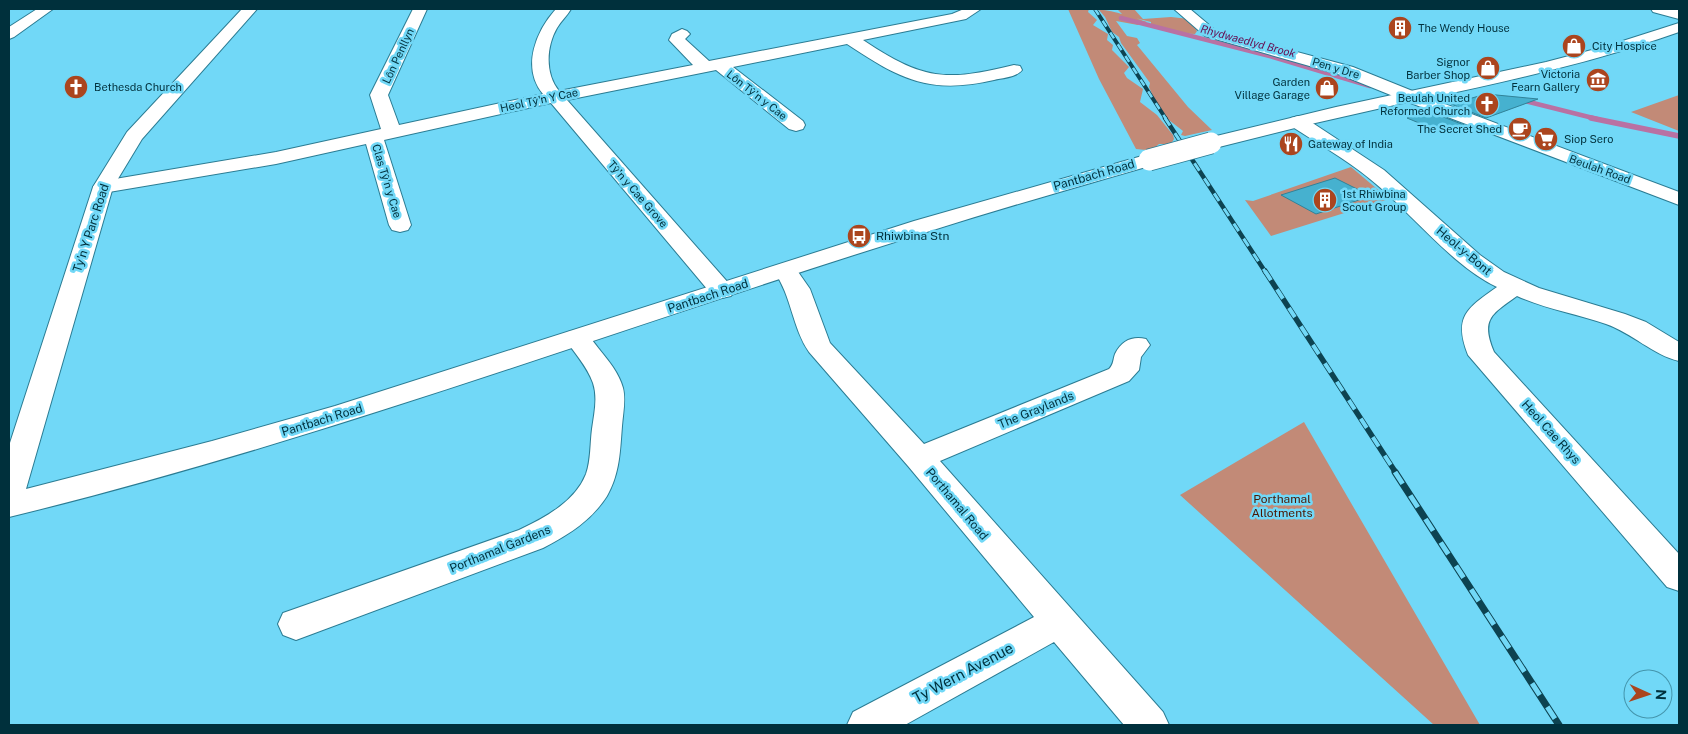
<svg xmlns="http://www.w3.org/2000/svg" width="1688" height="734" font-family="'Public Sans',sans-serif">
	<rect width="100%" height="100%" fill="#71d8f7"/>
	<path fill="#c28a77" d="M 1068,9 L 1089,9 L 1088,12 L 1097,20 L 1093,25 L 1108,34 L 1107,40 L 1113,45 L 1112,50 L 1129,67 L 1124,73 L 1127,78 L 1143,89 L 1140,102 L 1157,115 L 1173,135 L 1174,139 L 1171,144 L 1159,144 C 1152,151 1146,150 1136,149 L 1099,79 Z
		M 1117,9 L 1134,9 L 1143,19 L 1171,17 L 1189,19 L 1197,31 L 1195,34 C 1181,34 1164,29 1151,24 L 1151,22 L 1123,15 Z
		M 1099,10 C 1109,9 1136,18 1147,22 L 1138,25 L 1116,21 L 1127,36 L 1137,38 L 1140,43 L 1137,45 L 1188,107 L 1212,130 L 1185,136 L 1181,135 L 1183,131 L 1160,113 L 1149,87 L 1150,83 L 1121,43 L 1119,37 L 1112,32 L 1105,17 Z
		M 1679,95 L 1679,131 L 1631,112 Z
		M 1351,167 L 1389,199 L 1271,236 L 1245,200 L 1253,201 Z
		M 1304,422 L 1480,725 L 1434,725 L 1180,495 Z"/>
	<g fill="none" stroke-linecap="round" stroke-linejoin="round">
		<path stroke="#b971a3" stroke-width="4.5" d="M 1121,18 L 1273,57 L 1370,86
			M 1525,101 L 1597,119"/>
		<path stroke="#b971a3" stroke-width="5.5" d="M 1591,118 L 1679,136"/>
	</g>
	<path fill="#46b1cf" stroke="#318298" d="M 1486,94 L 1538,99 L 1486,118 L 1451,104 Z
		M 1428,111 L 1464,125 L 1443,133 L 1407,118 Z
		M 1335,178 L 1371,196 L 1316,214 L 1281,195 Z"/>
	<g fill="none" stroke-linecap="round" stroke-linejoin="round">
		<g stroke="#2b7c93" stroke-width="2">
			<path id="minor" d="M 37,9 L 53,9 L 14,37 L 9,39 L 9,27 Z
				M 413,9 L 427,9 L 388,95 L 399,125 L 543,94 C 521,68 536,31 556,9 L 571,9 C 567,16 561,21 557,28 C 546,47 545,74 559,91 L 693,65 L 669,40 L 672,34 L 682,29 L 687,31 L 690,34 L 685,39 L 709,61 L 952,14 L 964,9 L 981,9 L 966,19 L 863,40 C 923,80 945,82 1014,65 L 1020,66 L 1022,70 C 1017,77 1003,78 994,80 C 929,95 900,79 847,44 L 733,67 L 803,121 L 805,125 L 803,129 L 796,131 L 789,129 L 716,70 L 567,100 L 731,286 L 734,291 L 731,296 L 722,298 L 713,296 L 551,103 L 384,140 L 411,225 L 408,230 L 400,232 L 392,230 L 389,225 L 366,144 L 276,164 L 103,193 L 96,191 L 93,187 L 96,183 L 103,181 L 276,152 L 381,129 L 370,95 Z
				M 1174,9 L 1190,9 L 1215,30 L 1353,67 L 1415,92 L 1418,96 L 1415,100 L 1409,101 L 1403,100 L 1341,75 L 1205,36 Z
				M 1651,9 L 1679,10 L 1679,19 L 1653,12 Z
				M 1298,116 L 1305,118 L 1384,170 L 1480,255 L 1504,272 L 1539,288 L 1625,314 L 1646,322 L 1679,342 L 1679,361 C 1653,355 1632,333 1606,324 C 1577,314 1545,309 1517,296 C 1492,314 1480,319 1494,352 L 1679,554 L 1679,591 L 1667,587 L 1468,355 C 1453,317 1467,308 1497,287 C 1452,266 1410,211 1370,179 C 1346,159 1317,143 1291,126 L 1289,122 L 1291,118 Z
				M 786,264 L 794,266 L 810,289 L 830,343 L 924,444 L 1109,369 C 1114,364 1113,359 1115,354 C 1122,340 1133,336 1146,339 L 1150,345 L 1141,357 L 1139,370 L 1129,381 L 940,461 L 1163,712 L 1169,725 L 1124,725 L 1054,642 L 905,725 L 847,725 L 853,712 L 1034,617 L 908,466 L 809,352 C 792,327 792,297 774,271 L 778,266 Z
				M 577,330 C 588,333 592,340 599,349 C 608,360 619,373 623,388 C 626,400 623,413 622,426 C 620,451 620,473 607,496 C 591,521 568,535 543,548 L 296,640 L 283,635 L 278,624 L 283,613 L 519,530 C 544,518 575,502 586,474 C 591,460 590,444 592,429 C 594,414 598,398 593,383 C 587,366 574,352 564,338 L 568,332 Z"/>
		</g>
		<g stroke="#2b7c93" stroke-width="2">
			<path id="tertiary" d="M 242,9 L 257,9 L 142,139 L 113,187 L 26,489 L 212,441 L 335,406 L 914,221 L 1142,156 L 1149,154 L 1156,156 L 1159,160 L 1156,164 C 1081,186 1005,207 930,231 C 623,326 322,441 9,517 L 9,446 L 93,187 L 127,132 Z
				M 1679,23 L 1679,32 C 1598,61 1513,80 1429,98 L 1679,192 L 1679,205 L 1408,102 L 1311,124 L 1211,149 L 1204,147 L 1201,143 L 1204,139 L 1336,107 L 1546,62 L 1607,46 Z"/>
		</g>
		<use href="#minor" fill="#fff" fill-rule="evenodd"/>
		<use href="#tertiary" fill="#fff" fill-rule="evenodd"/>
		<g stroke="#0d4351" stroke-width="4">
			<path id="rail-far3" d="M 1095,9 L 1166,119"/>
		</g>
		<g stroke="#0d4351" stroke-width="4.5">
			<path id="rail-far2" d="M 1165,118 L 1266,273"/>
		</g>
		<g stroke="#0d4351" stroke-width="5.5">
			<path id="rail-far1" d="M 1265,271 L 1396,473"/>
		</g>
		<g stroke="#0d4351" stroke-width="7">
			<path id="rail" d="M 1395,472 L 1559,725"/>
		</g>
		<use href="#rail-far3" stroke="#71d8f7" stroke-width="2.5" stroke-dasharray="7" stroke-linecap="butt"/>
		<use href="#rail-far2" stroke="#71d8f7" stroke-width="3" stroke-dasharray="9" stroke-linecap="butt"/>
		<use href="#rail-far1" stroke="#71d8f7" stroke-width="4" stroke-dasharray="11" stroke-linecap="butt"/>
		<use href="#rail" stroke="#71d8f7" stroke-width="5" stroke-dasharray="14" stroke-linecap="butt"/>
		<g stroke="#2b7c93" stroke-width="23" stroke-linecap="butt">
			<path id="tertiary-bridge" d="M 1149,160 L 1211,143"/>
		</g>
		<use href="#tertiary-bridge" stroke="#fff" stroke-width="21"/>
	</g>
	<defs>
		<g id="building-disc" transform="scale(1.25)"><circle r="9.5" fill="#ab451e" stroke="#71d8f7"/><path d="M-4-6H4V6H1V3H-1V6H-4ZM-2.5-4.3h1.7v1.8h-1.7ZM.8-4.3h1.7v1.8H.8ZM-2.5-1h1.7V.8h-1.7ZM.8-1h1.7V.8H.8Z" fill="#fff"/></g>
		<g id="shop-disc" transform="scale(1.25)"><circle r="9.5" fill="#ab451e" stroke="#71d8f7"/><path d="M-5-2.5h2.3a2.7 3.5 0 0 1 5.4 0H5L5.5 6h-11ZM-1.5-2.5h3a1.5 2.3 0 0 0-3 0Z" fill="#fff"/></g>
		<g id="museum-disc" transform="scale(1.25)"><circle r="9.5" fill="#ab451e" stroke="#71d8f7"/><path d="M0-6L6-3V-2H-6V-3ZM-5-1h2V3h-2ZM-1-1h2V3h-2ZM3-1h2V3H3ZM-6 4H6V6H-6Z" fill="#fff"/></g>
		<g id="church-disc" transform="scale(1.25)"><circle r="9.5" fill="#ab451e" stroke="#71d8f7"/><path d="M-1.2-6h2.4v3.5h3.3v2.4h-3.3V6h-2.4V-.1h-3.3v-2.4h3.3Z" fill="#fff"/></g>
		<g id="cafe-disc" transform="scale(1.25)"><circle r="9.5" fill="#ab451e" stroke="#71d8f7"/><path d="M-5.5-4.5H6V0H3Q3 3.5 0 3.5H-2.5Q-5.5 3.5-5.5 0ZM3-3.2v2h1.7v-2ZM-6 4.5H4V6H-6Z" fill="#fff"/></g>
		<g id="supermarket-disc" transform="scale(1.25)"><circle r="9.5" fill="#ab451e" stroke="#71d8f7"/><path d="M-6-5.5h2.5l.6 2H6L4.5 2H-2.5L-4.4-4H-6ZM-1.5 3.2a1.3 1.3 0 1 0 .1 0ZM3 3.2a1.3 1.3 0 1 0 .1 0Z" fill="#fff"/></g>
		<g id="restaurant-disc" transform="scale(1.25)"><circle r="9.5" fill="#ab451e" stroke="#71d8f7"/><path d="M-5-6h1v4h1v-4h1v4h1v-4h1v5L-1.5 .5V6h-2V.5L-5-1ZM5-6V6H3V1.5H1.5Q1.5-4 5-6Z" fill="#fff"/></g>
		<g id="bus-disc" transform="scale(1.25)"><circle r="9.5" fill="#ab451e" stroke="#71d8f7"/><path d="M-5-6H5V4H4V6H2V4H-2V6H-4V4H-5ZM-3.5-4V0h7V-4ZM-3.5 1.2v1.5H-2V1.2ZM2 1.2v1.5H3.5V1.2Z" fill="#fff"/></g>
	</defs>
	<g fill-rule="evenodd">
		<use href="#building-disc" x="1400" y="28"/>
		<use href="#shop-disc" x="1574" y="46"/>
		<use href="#shop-disc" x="1488" y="68"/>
		<use href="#museum-disc" x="1598" y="80"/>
		<use href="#church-disc" x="76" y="87"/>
		<use href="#shop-disc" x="1327" y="88"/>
		<use href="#church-disc" x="1487" y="104"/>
		<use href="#cafe-disc" x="1520" y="129"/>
		<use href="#supermarket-disc" x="1546" y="139"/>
		<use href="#restaurant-disc" x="1291" y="144"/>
		<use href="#building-disc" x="1325" y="200"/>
		<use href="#bus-disc" x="859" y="236"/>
	</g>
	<g text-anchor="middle" stroke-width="5" stroke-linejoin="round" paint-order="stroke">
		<g font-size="11" fill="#00303c" stroke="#71d8f7" text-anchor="start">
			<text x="1418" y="32">The Wendy House</text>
			<text x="1592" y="50">City Hospice</text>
			<text x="1470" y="66" text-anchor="end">Signor<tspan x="1470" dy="13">Barber Shop</tspan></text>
			<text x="1580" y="78" text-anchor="end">Victoria<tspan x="1580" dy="13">Fearn Gallery</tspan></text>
			<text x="1310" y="86" text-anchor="end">Garden<tspan x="1310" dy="13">Village Garage</tspan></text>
			<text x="94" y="91">Bethesda Church</text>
			<text x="1470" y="102" text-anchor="end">Beulah United<tspan x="1470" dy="13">Reformed Church</tspan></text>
			<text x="1502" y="133" text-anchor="end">The Secret Shed</text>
			<text x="1564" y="143">Siop Sero</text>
			<text x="1308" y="148">Gateway of India</text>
			<text x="1342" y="198">1st Rhiwbina<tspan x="1342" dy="13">Scout Group</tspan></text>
		</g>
		<g font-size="11" font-style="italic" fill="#660e52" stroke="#71d8f7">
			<text transform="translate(1248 41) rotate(15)" y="4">Rhydwaedlyd Brook</text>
		</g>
		<g font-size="11" fill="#00303c" stroke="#71d8f7">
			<text transform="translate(398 56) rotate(-65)" y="4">Lôn Penllyn</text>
			<text transform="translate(1336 68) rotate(17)" y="4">Pen y Dre</text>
			<text transform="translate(757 95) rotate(38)" y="4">Lôn Tŷ'n y Cae</text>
			<text transform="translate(539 100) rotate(-12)" y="4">Heol Tŷ'n Y Cae</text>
			<text transform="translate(1600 169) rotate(20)" y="4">Beulah Road</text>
			<text transform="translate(387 181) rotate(73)" y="4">Clas Tŷ'n y Cae</text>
			<text transform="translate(638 194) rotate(49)" y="4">Tŷ'n y Cae Grove</text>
		</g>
		<g font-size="12" fill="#00303c" stroke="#71d8f7">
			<text transform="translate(1094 175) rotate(-16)" y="4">Pantbach Road</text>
			<text transform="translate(91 228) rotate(-72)" y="4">Ty'n Y Parc Road</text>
			<text transform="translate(1464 251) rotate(40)" y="4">Heol-y-Bont</text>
			<text transform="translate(708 296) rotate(-18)" y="4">Pantbach Road</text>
			<text transform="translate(1036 410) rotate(-22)" y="4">The Graylands</text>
			<text transform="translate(322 420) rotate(-17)" y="4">Pantbach Road</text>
			<text transform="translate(1551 432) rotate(48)" y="4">Heol Cae Rhys</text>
			<text transform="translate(957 504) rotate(50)" y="4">Porthamal Road</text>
			<text transform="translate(500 549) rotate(-22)" y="4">Porthamal Gardens</text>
		</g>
		<g font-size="12" fill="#00303c" stroke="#71d8f7" text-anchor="start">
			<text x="876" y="240">Rhiwbina Stn</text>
		</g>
		<g font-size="12" fill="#4b1703" stroke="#71d8f7">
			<text x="1282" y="503">Porthamal<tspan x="1282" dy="14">Allotments</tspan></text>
		</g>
		<g font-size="15" fill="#00303c" stroke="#71d8f7">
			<text transform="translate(963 673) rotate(-28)" y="5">Ty Wern Avenue</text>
		</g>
	</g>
	<rect width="1688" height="734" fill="none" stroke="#00303c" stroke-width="20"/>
	<g transform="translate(1648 694) rotate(93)"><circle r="24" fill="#71d8f7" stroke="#4495ac"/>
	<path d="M0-4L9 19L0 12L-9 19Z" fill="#ab451e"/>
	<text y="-8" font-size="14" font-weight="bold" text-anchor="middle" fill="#00303c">N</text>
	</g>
</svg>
